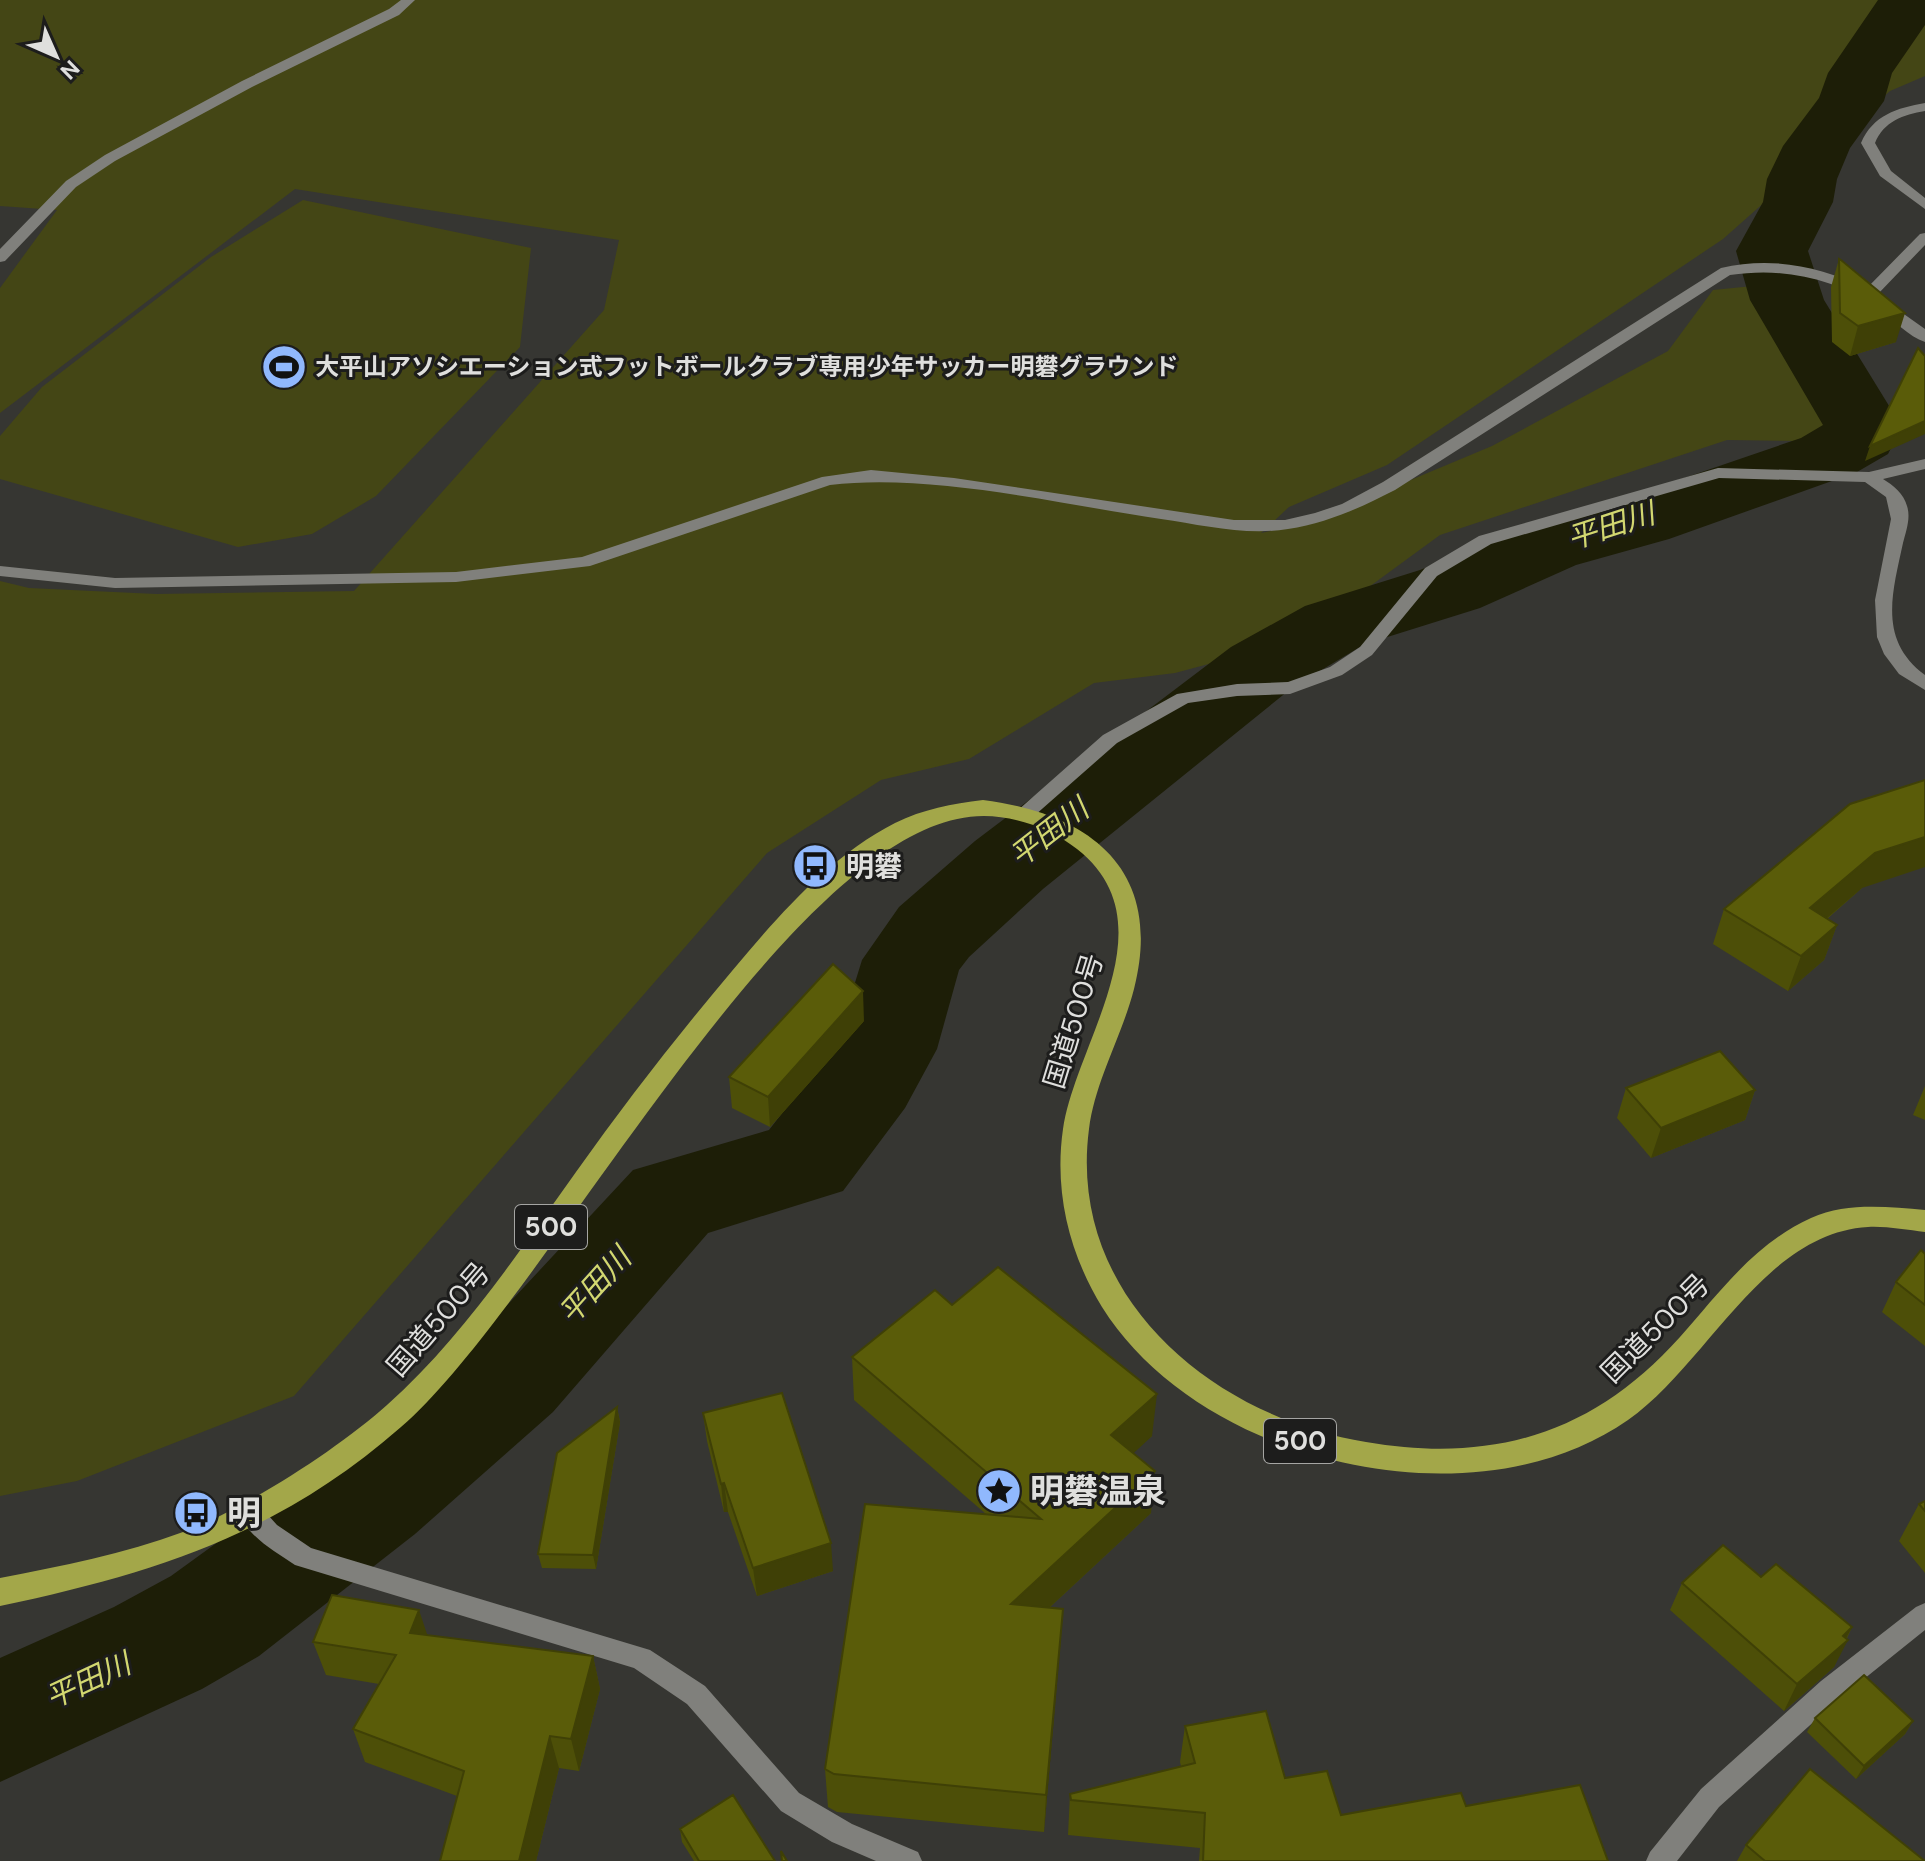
<svg xmlns="http://www.w3.org/2000/svg" width="1925" height="1861" font-family="'DM Sans','Noto Sans JP',sans-serif">
	<rect width="100%" height="100%" fill="#363632"/>
	<path fill="#444615" d="M 0,0 L 1925,0 L 1925,76 L 1890,91 L 1723,239 L 1387,465 L 1289,507 L 1261,533 L 1308,523 L 1492,446 L 1668,351 L 1713,290 L 1763,285 L 1775,326 L 1853,428 L 1806,441 L 1727,440 L 1440,535 L 1347,603 L 1317,609 L 1216,662 L 1175,673 L 1094,683 L 969,759 L 881,780 L 767,853 L 294,1396 L 77,1481 L 0,1496 L 0,581 L 29,588 L 156,594 L 354,591 L 604,310 L 619,240 L 295,189 L 0,413 L 0,288 L 57,210 L 0,206 Z
		M 303,200 L 531,248 L 520,347 L 376,496 L 312,534 L 238,547 L 0,479 L 0,436 L 42,387 L 211,257 Z"/>
	<g fill="none" stroke-linecap="round" stroke-linejoin="round">
		<path fill="#1d1e07" fill-rule="evenodd" d="M 1878,0 L 1925,0 L 1925,25 L 1892,73 L 1884,101 L 1850,148 L 1837,179 L 1833,202 L 1808,251 L 1824,300 L 1902,427 L 1888,454 L 1857,472 L 1669,539 L 1576,565 L 1480,608 L 1365,644 L 1293,687 L 1043,889 L 969,957 L 959,970 L 937,1049 L 905,1108 L 843,1191 L 708,1233 L 553,1412 L 415,1534 L 259,1656 L 202,1689 L 0,1782 L 0,1658 L 114,1607 L 171,1576 L 331,1460 L 471,1344 L 633,1170 L 769,1130 L 836,1044 L 862,960 L 899,907 L 975,841 L 1231,647 L 1305,606 L 1420,570 L 1518,529 L 1611,503 L 1801,438 L 1823,425 L 1750,300 L 1736,251 L 1763,202 L 1767,179 L 1783,146 L 1819,98 L 1828,73 Z"/>
		<path fill="#80807c" fill-rule="evenodd" d="M 401,0 L 415,0 L 399,15 L 252,87 L 115,161 L 76,187 L 5,261 L 0,262 L 0,249 L 66,181 L 105,155 L 242,81 L 389,9 Z
			M 1925,103 L 1925,111 C 1903,115 1884,121 1875,143 L 1891,171 L 1925,198 L 1925,209 L 1880,176 L 1861,143 C 1873,115 1897,108 1925,103 Z
			M 1925,233 L 1925,245 L 1877,295 L 1925,329 L 1925,342 C 1909,337 1893,319 1879,309 C 1834,278 1784,267 1730,275 L 1395,490 C 1360,508 1327,523 1288,529 C 1246,536 1202,525 1161,519 C 1059,504 931,473 830,485 L 590,566 L 456,582 L 115,588 L 0,576 L 0,566 L 115,578 L 456,572 L 582,557 L 822,477 L 871,470 L 954,478 L 1234,520 L 1285,520 L 1315,513 L 1342,504 L 1383,482 L 1721,268 C 1771,256 1821,266 1866,289 L 1920,234 Z
			M 1925,459 L 1925,469 L 1883,479 C 1893,485 1904,494 1907,506 C 1911,518 1906,531 1903,543 C 1892,594 1878,640 1925,675 L 1925,690 L 1899,674 L 1884,654 L 1877,637 L 1875,600 L 1891,519 L 1886,497 L 1865,482 L 1719,478 L 1491,544 L 1437,576 L 1372,655 L 1342,675 L 1290,694 L 1237,696 L 1188,703 L 1117,743 L 1034,816 L 1020,816 L 1017,811 L 1103,735 L 1177,694 L 1237,684 L 1288,682 L 1330,667 L 1360,647 L 1425,568 L 1479,536 L 1718,468 L 1869,472 Z
			M 250,1502 L 259,1505 L 277,1525 L 311,1548 L 650,1650 L 705,1686 L 799,1793 L 852,1824 L 918,1852 L 922,1861 L 876,1861 L 832,1842 L 781,1811 L 687,1704 L 634,1668 L 295,1565 C 274,1551 249,1537 238,1513 L 241,1505 Z
			M 1925,1603 L 1925,1630 L 1839,1699 L 1719,1807 L 1677,1861 L 1646,1861 L 1650,1852 L 1701,1789 L 1821,1681 L 1916,1607 Z"/>
		<path fill="#a3a749" fill-rule="evenodd" d="M 983,800 C 1092,814 1164,871 1134,989 C 1122,1036 1095,1081 1089,1129 C 1067,1297 1213,1417 1366,1442 C 1494,1464 1594,1433 1680,1337 C 1720,1292 1754,1244 1811,1218 C 1847,1202 1887,1207 1925,1210 L 1925,1232 C 1907,1230 1886,1226 1868,1227 C 1763,1233 1707,1365 1628,1420 C 1474,1528 1200,1464 1102,1307 C 1069,1253 1054,1192 1063,1129 C 1076,1041 1172,924 1077,849 C 1052,829 1016,816 984,816 C 794,815 548,1300 401,1427 C 279,1534 155,1573 0,1606 L 0,1578 C 62,1566 124,1554 183,1532 C 245,1509 338,1449 387,1405 C 462,1338 518,1253 576,1172 C 625,1103 677,1036 732,971 C 779,915 829,857 895,823 C 923,809 952,804 983,800 Z"/>
	</g>
	<path fill="#4d4f08" d="M 1839,259 L 1896,342 L 1850,356 L 1832,342 L 1831,287 Z
		M 1862,888 L 1827,919 L 1837,925 L 1824,960 L 1788,991 L 1713,944 L 1724,909 Z
		M 864,1021 L 770,1127 L 732,1108 L 729,1077 Z
		M 1925,1086 L 1925,1120 L 1913,1115 Z
		M 1626,1088 L 1755,1090 L 1745,1120 L 1651,1158 L 1617,1118 Z
		M 1925,1254 L 1925,1346 L 1882,1312 L 1896,1282 Z
		M 952,1305 L 1152,1436 L 1133,1453 L 1151,1513 L 1049,1608 L 1063,1609 L 1044,1832 L 837,1812 L 828,1807 L 825,1769 L 986,1514 L 854,1400 L 852,1357 Z
		M 617,1407 L 620,1422 L 596,1569 L 542,1568 L 538,1554 Z
		M 703,1413 L 833,1571 L 757,1596 L 728,1512 L 724,1512 L 707,1441 Z
		M 1925,1501 L 1925,1573 L 1899,1541 L 1919,1504 Z
		M 1761,1577 L 1852,1627 L 1834,1667 L 1784,1711 L 1670,1610 L 1682,1583 Z
		M 427,1635 L 593,1656 L 600,1689 L 579,1771 L 559,1768 L 536,1861 L 440,1861 L 457,1796 L 365,1762 L 353,1729 L 379,1684 L 326,1675 L 313,1642 Z
		M 1815,1718 L 1913,1721 L 1905,1734 L 1856,1779 L 1807,1732 Z
		M 1185,1726 L 1285,1778 L 1341,1815 L 1466,1806 L 1608,1861 L 1199,1861 L 1200,1848 L 1068,1835 L 1070,1794 L 1181,1766 L 1180,1762 Z
		M 680,1829 L 775,1861 L 694,1861 L 682,1842 Z
		M 1746,1845 L 1925,1861 L 1737,1861 Z"/>
	<path fill="#3f4006" d="M 1905,313 L 1896,342 L 1850,356 L 1858,326 Z
		M 1925,421 L 1925,434 L 1865,461 L 1870,446 Z
		M 1925,837 L 1925,867 L 1862,888 L 1798,943 L 1810,908 L 1875,853 Z
		M 1837,925 L 1824,960 L 1788,991 L 1801,956 Z
		M 863,991 L 864,1021 L 770,1127 L 768,1097 Z
		M 1755,1090 L 1745,1120 L 1651,1158 L 1661,1128 Z
		M 1157,1394 L 1152,1436 L 1108,1477 L 1111,1435 Z
		M 617,1407 L 620,1422 L 596,1569 L 593,1555 Z
		M 1155,1471 L 1151,1513 L 1010,1644 L 1011,1604 Z
		M 724,1483 L 728,1512 L 724,1512 L 721,1484 Z
		M 831,1543 L 833,1571 L 757,1596 L 753,1568 Z
		M 1063,1609 L 1060,1649 L 1044,1832 L 1046,1795 Z
		M 419,1610 L 430,1643 L 410,1633 Z
		M 1852,1627 L 1842,1646 L 1848,1640 L 1834,1667 L 1784,1711 L 1797,1684 Z
		M 593,1656 L 600,1689 L 579,1771 L 571,1739 Z
		M 1913,1721 L 1905,1734 L 1856,1779 L 1864,1766 Z
		M 550,1736 L 559,1768 L 536,1861 L 519,1861 Z"/>
	<path fill="#5a5c09" stroke="#3f4006" stroke-width="2" d="M 1839,259 L 1841,260 L 1905,313 L 1858,326 L 1840,313 Z
		M 1918,348 L 1925,356 L 1925,421 L 1870,446 Z
		M 1925,780 L 1925,837 L 1875,853 L 1810,908 L 1837,925 L 1801,956 L 1724,909 L 1850,804 Z
		M 833,964 L 863,991 L 768,1097 L 729,1077 Z
		M 1720,1051 L 1755,1090 L 1661,1128 L 1626,1088 Z
		M 1921,1250 L 1925,1254 L 1925,1305 L 1896,1282 Z
		M 998,1267 L 1157,1394 L 1111,1435 L 1155,1471 L 1011,1604 L 1063,1609 L 1046,1795 L 834,1774 L 825,1769 L 865,1504 L 1041,1519 L 852,1357 L 935,1290 L 952,1305 Z
		M 782,1393 L 831,1543 L 753,1568 L 724,1483 L 721,1484 L 703,1413 Z
		M 617,1407 L 593,1555 L 538,1554 L 557,1453 Z
		M 1925,1501 L 1925,1511 L 1919,1504 Z
		M 1723,1545 L 1761,1577 L 1776,1564 L 1852,1627 L 1843,1636 L 1848,1640 L 1797,1684 L 1682,1583 Z
		M 332,1595 L 419,1610 L 410,1633 L 593,1656 L 571,1739 L 550,1736 L 519,1861 L 440,1861 L 464,1771 L 353,1729 L 396,1655 L 313,1642 Z
		M 1864,1675 L 1913,1721 L 1864,1766 L 1815,1718 Z
		M 1266,1711 L 1285,1778 L 1327,1771 L 1341,1815 L 1461,1793 L 1466,1806 L 1580,1785 L 1608,1861 L 1203,1861 L 1205,1813 L 1071,1800 L 1070,1794 L 1195,1763 L 1185,1726 Z
		M 1810,1769 L 1925,1861 L 1765,1861 L 1746,1845 Z
		M 733,1795 L 775,1861 L 699,1861 L 680,1829 Z
		M 781,1851 L 787,1861 L 782,1861 Z"/>
	<defs>
		<g id="stadium-disc" transform="scale(2.3)"><circle r="9.5" fill="#90b8fd" stroke="#1d1d1c"/><path d="M0-5a6.5 5 0 1 0 0 10a6.5 5 0 1 0 0-10ZM-3.5-1.8h7v3.6h-7Z" fill="#111"/></g>
		<g id="bus-disc" transform="scale(2.3)"><circle r="9.5" fill="#90b8fd" stroke="#1d1d1c"/><path d="M-5-6H5V4H4V6H2V4H-2V6H-4V4H-5ZM-3.5-4V0h7V-4ZM-3.5 1.2v1.5H-2V1.2ZM2 1.2v1.5H3.5V1.2Z" fill="#111"/></g>
		<g id="sight-disc" transform="scale(2.3)"><circle r="9.5" fill="#90b8fd" stroke="#1d1d1c"/><path d="M0-6L1.8-2.2L6-1.7L2.9 1.2L3.7 5.4L0 3.3L-3.7 5.4L-2.9 1.2L-6-1.7L-1.8-2.2Z" fill="#111"/></g>
	</defs>
	<g fill-rule="evenodd">
		<use href="#stadium-disc" x="284" y="367"/>
		<use href="#bus-disc" x="815" y="866"/>
		<use href="#sight-disc" x="999" y="1491"/>
		<use href="#bus-disc" x="196" y="1513"/>
	</g>
	<g text-anchor="middle" stroke-width="6" stroke-linejoin="round" paint-order="stroke">
		<g font-size="24" font-weight="bold" fill="#dfdfdd" stroke="#1d1d1c" text-anchor="start">
			<text x="315" y="375">大平山アソシエーション式フットボールクラブ専用少年サッカー明礬グラウンド</text>
		</g>
		<g fill="#1d1d1c" stroke="#a5a5a3" stroke-width="2">
			<rect x="515" y="1205" width="72" height="44" rx="6"/>
			<rect x="1264" y="1419" width="72" height="44" rx="6"/>
		</g>
		<g font-size="26" font-weight="bold" fill="#dfdfdd">
			<text x="551" y="1236">500</text>
			<text x="1300" y="1450">500</text>
		</g>
		<g font-size="28" font-weight="bold" fill="#dfdfdd" stroke="#1d1d1c" text-anchor="start">
			<text x="846" y="876">明礬</text>
		</g>
		<g font-size="28" fill="#dfdfdd" stroke="#1d1d1c">
			<text transform="translate(1073 1021) rotate(-73)" y="10">国道500号</text>
			<text transform="translate(438 1319) rotate(-49)" y="10">国道500号</text>
			<text transform="translate(1655 1328) rotate(-45)" y="10">国道500号</text>
		</g>
		<g font-size="30" font-style="italic" fill="#d2d770" stroke="#1d1d1c">
			<text transform="translate(1611 526) rotate(-18)" y="10">平田川</text>
			<text transform="translate(1049 833) rotate(-38)" y="10">平田川</text>
			<text transform="translate(595 1286) rotate(-48)" y="10">平田川</text>
			<text transform="translate(88 1681) rotate(-25)" y="10">平田川</text>
		</g>
		<g font-size="34" font-weight="bold" fill="#dfdfdd" stroke="#1d1d1c" text-anchor="start">
			<text x="1030" y="1503">明礬温泉</text>
			<text x="227" y="1525">明</text>
		</g>
	</g>
	<g transform="translate(56 56) rotate(135)" stroke="#1d1d1c" stroke-width="6" paint-order="stroke">
	<path d="M0-6L14 30L0 20L-14 30Z" fill="#dfdfdd"/>
	<text y="-12" font-size="22" font-weight="bold" text-anchor="middle" fill="#dfdfdd">N</text>
	</g>
</svg>
